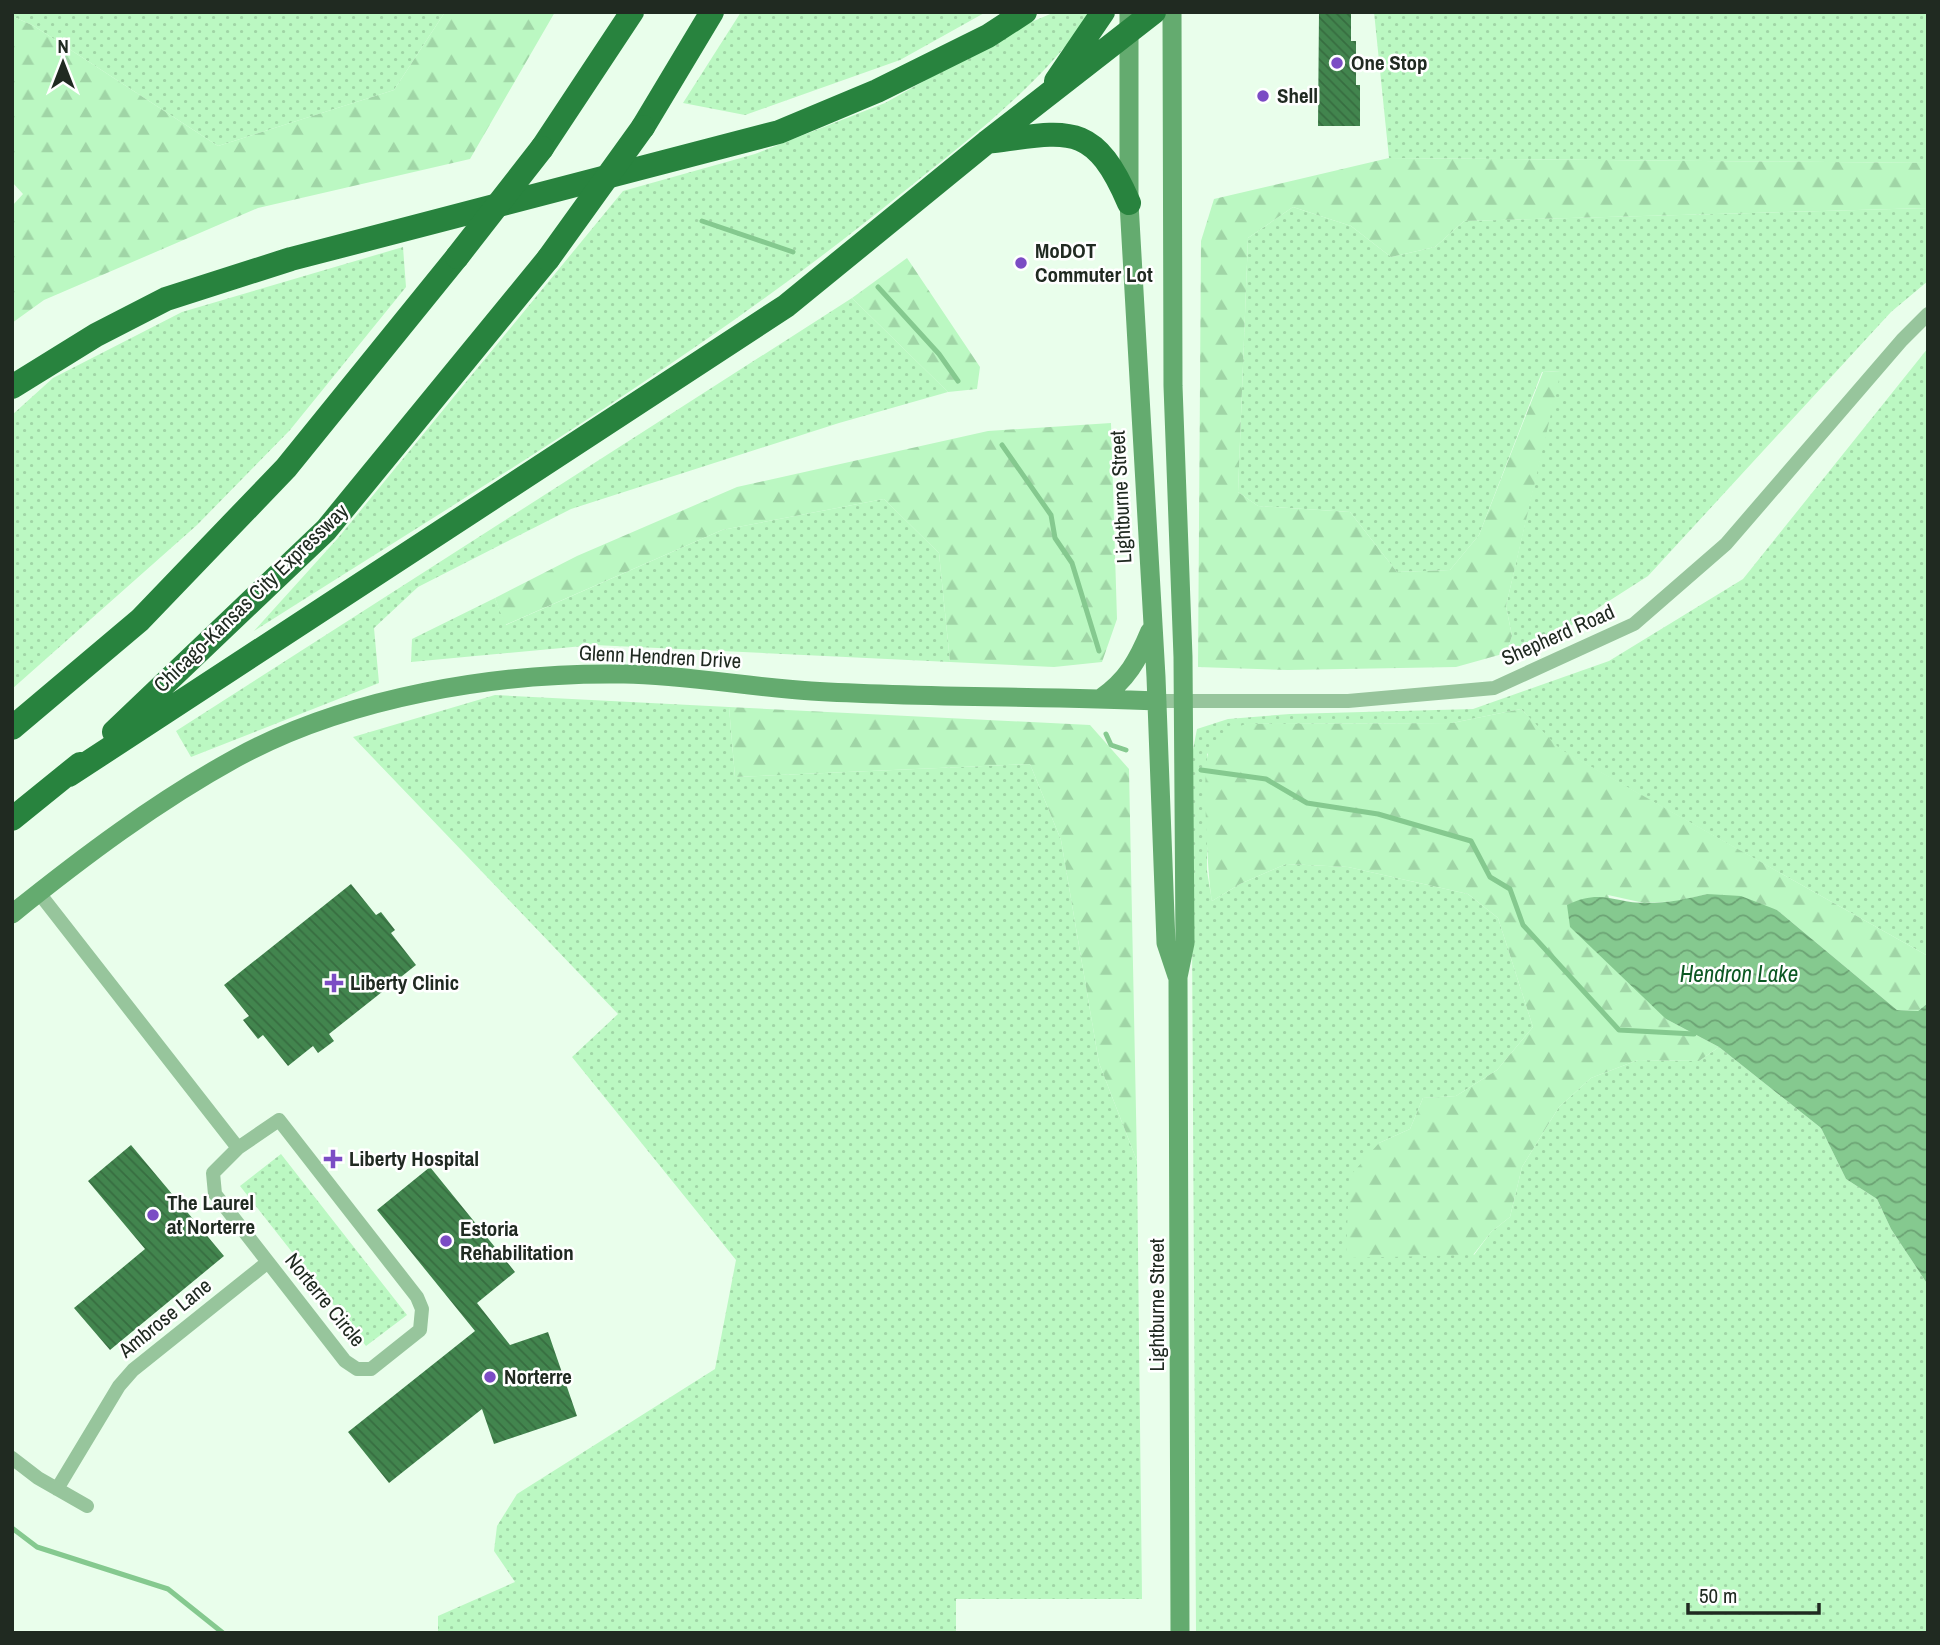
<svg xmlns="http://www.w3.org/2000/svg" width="1940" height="1645" font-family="'Archivo Narrow',sans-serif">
	<defs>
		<pattern id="green-dots" width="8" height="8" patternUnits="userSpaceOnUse" patternTransform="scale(1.75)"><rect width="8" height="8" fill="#bbf8c2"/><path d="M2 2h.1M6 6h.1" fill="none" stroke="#a0d5a6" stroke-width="1.8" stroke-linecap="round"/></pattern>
		<pattern id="forest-firs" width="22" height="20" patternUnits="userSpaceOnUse" patternTransform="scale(1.75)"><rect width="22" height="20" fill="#bbf8c2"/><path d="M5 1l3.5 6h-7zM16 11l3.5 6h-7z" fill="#a0d5a6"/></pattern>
		<pattern id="water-waves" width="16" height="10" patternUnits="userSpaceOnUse" patternTransform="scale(1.75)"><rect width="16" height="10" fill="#85c98f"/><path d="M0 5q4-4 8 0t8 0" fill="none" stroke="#6ca374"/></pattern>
		<pattern id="building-back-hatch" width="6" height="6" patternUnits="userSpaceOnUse" patternTransform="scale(1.75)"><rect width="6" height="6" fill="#42854e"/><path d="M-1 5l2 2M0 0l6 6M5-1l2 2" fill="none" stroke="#376d40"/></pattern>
	</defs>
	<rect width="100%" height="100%" fill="#e9feeb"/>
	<path fill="url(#green-dots)" d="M 12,12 L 445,12 L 394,90 L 218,146 L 34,26 L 12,16 Z
		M 741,12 L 986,12 L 900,60 L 745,115 L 683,103 Z
		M 1055,12 L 1092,12 C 1040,86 967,141 897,197 C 696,360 472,492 254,631 L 338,538 L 623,191 L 755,154 L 885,103 L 1022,26 Z
		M 1374,12 L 1928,12 L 1928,163 L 1389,158 Z
		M 1293,207 L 1351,226 L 1391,257 L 1435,247 L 1464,221 L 1928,208 L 1928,281 L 1891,312 L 1648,576 L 1562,631 L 1506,653 L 1512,636 L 1506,606 L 1560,371 L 1542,372 L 1479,535 L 1450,570 L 1397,572 L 1350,512 L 1258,506 L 1238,492 L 1248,238 Z
		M 403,247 L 406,287 L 290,430 L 197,525 L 12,689 L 12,415 L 53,378 L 182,312 Z
		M 852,298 L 948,392 L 839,423 L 571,509 L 418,587 L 374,628 L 379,683 L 191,757 L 176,731 Z
		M 1928,348 L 1928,956 L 1559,749 L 1521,709 L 1452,723 L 1246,724 L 1207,754 L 1207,871 L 1212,901 L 1240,884 L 1286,864 L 1348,867 L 1468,894 L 1498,918 L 1533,1027 L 1497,1070 L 1456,1096 L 1423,1098 L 1410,1129 L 1379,1143 L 1474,1255 L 1491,1232 L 1510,1217 L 1522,1167 L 1559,1107 L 1591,1078 L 1638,1060 L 1699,1061 L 1719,1047 L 1821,1128 L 1846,1179 L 1877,1199 L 1891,1229 L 1928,1285 L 1928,1633 L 1196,1633 L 1191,760 L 1197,729 L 1228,719 L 1290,714 L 1473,709 L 1609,661 L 1743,579 Z
		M 884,499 L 939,553 L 950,662 L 594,645 L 411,662 L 412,639 L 495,598 L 506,625 L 722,530 Z
		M 495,695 L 729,707 L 735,777 L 1030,764 L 1061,840 L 1099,1063 L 1137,1161 L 1142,1599 L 956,1599 L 956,1633 L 438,1633 L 438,1616 L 515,1582 L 494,1551 L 497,1526 L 517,1494 L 715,1369 L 736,1260 L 572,1057 L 618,1014 L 353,737 Z
		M 281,1154 L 407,1315 L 366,1346 L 240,1186 Z"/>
	<path fill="url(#forest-firs)" d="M 445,12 L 555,12 L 470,159 L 258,208 L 44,300 L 12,323 L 12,206 L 23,194 L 12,182 L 12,16 L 34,26 L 218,146 L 394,90 Z
		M 1389,158 L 1928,163 L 1928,208 L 1464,221 L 1435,247 L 1391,257 L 1351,226 L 1293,207 L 1248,238 L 1238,492 L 1258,506 L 1350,512 L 1397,572 L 1450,570 L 1479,535 L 1543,372 L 1561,371 L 1506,606 L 1512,636 L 1506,653 L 1456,667 L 1288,670 L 1198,667 L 1201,241 L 1214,199 Z
		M 907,258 L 980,367 L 977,389 L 948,392 L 852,298 Z
		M 1111,423 L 1117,619 L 1102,662 L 1054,667 L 950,662 L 939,553 L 884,499 L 722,530 L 505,625 L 495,598 L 577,556 L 737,487 L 988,431 Z
		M 729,707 L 1090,725 L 1129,769 L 1137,1161 L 1099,1063 L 1061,840 L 1030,764 L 735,777 Z
		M 1521,709 L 1560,749 L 1928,956 L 1928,1003 L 1918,1011 L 1897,1010 L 1777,910 L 1707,894 L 1679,901 L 1644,903 L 1608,895 L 1666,1019 L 1719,1047 L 1699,1061 L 1638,1060 L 1591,1078 L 1559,1107 L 1522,1167 L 1510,1217 L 1491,1232 L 1473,1255 L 1346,1258 L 1349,1177 L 1379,1143 L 1410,1129 L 1423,1098 L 1456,1096 L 1497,1070 L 1533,1027 L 1498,918 L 1468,894 L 1348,867 L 1286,864 L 1240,884 L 1212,901 C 1208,880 1201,765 1209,751 C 1218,734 1229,730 1246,724 L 1452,723 Z"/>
	<path fill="url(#water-waves)" d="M 1707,894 L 1741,896 L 1777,910 L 1897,1010 L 1918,1011 L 1928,1003 L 1928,1285 L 1891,1229 L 1877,1199 L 1846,1179 L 1821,1128 L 1719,1047 L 1666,1019 L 1570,927 L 1567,905 C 1601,888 1614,903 1647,903 C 1668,903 1687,899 1707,894 Z"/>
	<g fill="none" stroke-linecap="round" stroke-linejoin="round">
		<path stroke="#85c98f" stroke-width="5" d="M 702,221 L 793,252
			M 878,287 L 939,354 L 958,381
			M 1002,445 L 1051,515 L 1055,538 L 1072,563 L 1099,651
			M 1106,734 L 1111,745 L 1126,750
			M 1201,770 L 1266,779 L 1307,803 L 1378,814 L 1471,841 L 1490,877 L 1510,889 L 1523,925 L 1619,1030 L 1694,1034
			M 12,1528 L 37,1547 L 168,1589 L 223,1633"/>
	</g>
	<path fill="url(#building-back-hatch)" d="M 1319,12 L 1351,12 L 1351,41 L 1356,41 L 1356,85 L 1360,85 L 1360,126 L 1318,126 Z
		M 351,884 L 376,915 L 381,912 L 395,930 L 391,933 L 416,965 L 329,1034 L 334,1041 L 318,1053 L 313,1046 L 288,1066 L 263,1035 L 258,1039 L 243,1020 L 249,1016 L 224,985 Z
		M 131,1145 L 224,1256 L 110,1350 L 74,1308 L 145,1249 L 88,1181 Z
		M 430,1167 L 515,1272 L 477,1303 L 510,1345 L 548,1332 L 577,1416 L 494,1444 L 482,1409 L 389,1483 L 348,1432 L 475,1331 L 377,1210 Z"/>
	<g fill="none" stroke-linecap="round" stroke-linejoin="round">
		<path stroke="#97c59c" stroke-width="14" d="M 1157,701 L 1348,701 L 1494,688 L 1634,624 L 1726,544 L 1902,340 L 1928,314
			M 39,893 L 238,1148
			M 279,1120 L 417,1297 L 422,1309 L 420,1330 L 371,1369 L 357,1369 L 345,1361 L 215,1194 L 213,1173 L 238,1148 Z
			M 12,1458 L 38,1478 L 87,1506
			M 57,1489 L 119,1386 L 133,1370 L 268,1262"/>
		<path stroke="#64ab6f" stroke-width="19" d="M 1129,12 L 1129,203 L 1156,677 L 1166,943 L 1177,976
			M 1172,12 L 1173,386 L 1183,657 L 1185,943 L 1178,977 L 1180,1633
			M 1101,698 C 1127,680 1138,660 1150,631
			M 12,914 C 83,857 156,802 236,758 C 347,697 498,672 624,674 C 686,675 749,687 811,691 C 926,698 1041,696 1157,701"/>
		<path stroke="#28833e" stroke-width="24" d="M 1056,81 L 1103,12
			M 643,127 L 712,12
			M 987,142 C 1067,132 1093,119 1129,203
			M 542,148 L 632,12
			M 12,387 L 96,335 L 166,299 L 291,259 L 779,132 L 877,91 L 988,36 L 1025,12
			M 12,728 L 140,620 L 286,468 L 457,257
			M 114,732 L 326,530 L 548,259
			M 69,775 L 786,306 L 987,142 L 1154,12
			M 12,819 L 80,764"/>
		<path stroke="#28833e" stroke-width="24" d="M 457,257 L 542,148
			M 548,259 L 643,127"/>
	</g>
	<g fill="#7b4cc4" stroke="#fff" stroke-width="2.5">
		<circle cx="1337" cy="63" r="7"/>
		<circle cx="1263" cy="96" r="7"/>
		<circle cx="1021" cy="263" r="7"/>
		<path d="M330.5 972.5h7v7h7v7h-7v7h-7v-7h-7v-7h7z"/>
		<path d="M329.5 1148.5h7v7h7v7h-7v7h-7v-7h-7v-7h7z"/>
		<circle cx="153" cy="1215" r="7"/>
		<circle cx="446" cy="1241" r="7"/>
		<circle cx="490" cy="1377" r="7"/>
	</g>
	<g text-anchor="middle" stroke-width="5" stroke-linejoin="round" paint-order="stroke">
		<g font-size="21" font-weight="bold" fill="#202a21" stroke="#fff" text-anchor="start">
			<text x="1351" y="70">One Stop</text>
			<text x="1277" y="103">Shell</text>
			<text x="1035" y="258">MoDOT<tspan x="1035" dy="24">Commuter Lot</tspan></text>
			<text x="350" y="990">Liberty Clinic</text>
			<text x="349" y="1166">Liberty Hospital</text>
			<text x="167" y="1210">The Laurel<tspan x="167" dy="24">at Norterre</tspan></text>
			<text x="460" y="1236">Estoria<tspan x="460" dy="24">Rehabilitation</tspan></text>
			<text x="504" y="1384">Norterre</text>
		</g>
		<g font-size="21" fill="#202a21" stroke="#fff">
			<text transform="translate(1121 497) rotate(-93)" y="7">Lightburne Street</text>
			<text transform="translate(251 598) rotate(-44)" y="7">Chicago-Kansas City Expressway</text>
			<text transform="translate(1558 635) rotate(-24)" y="7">Shepherd Road</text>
			<text transform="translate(660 657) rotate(3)" y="7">Glenn Hendren Drive</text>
			<text transform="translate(325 1300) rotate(51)" y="7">Norterre Circle</text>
			<text transform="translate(1157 1305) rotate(-90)" y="7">Lightburne Street</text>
			<text transform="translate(165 1318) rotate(-39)" y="7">Ambrose Lane</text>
		</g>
		<g font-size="23" font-style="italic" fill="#0c5823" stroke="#fff">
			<text x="1739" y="982">Hendron Lake</text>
		</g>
	</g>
	<rect width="1940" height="1645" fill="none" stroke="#202a21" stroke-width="28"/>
	<g transform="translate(63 63)" stroke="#ffffff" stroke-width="5" paint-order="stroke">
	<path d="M0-5L12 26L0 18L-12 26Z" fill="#202a21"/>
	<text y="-10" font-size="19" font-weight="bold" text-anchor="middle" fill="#202a21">N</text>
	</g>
	<path d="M1688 1603v10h131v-10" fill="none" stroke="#202a21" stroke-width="3.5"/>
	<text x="1699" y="1603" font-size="21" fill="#202a21" stroke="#ffffff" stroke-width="5" paint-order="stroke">50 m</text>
</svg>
